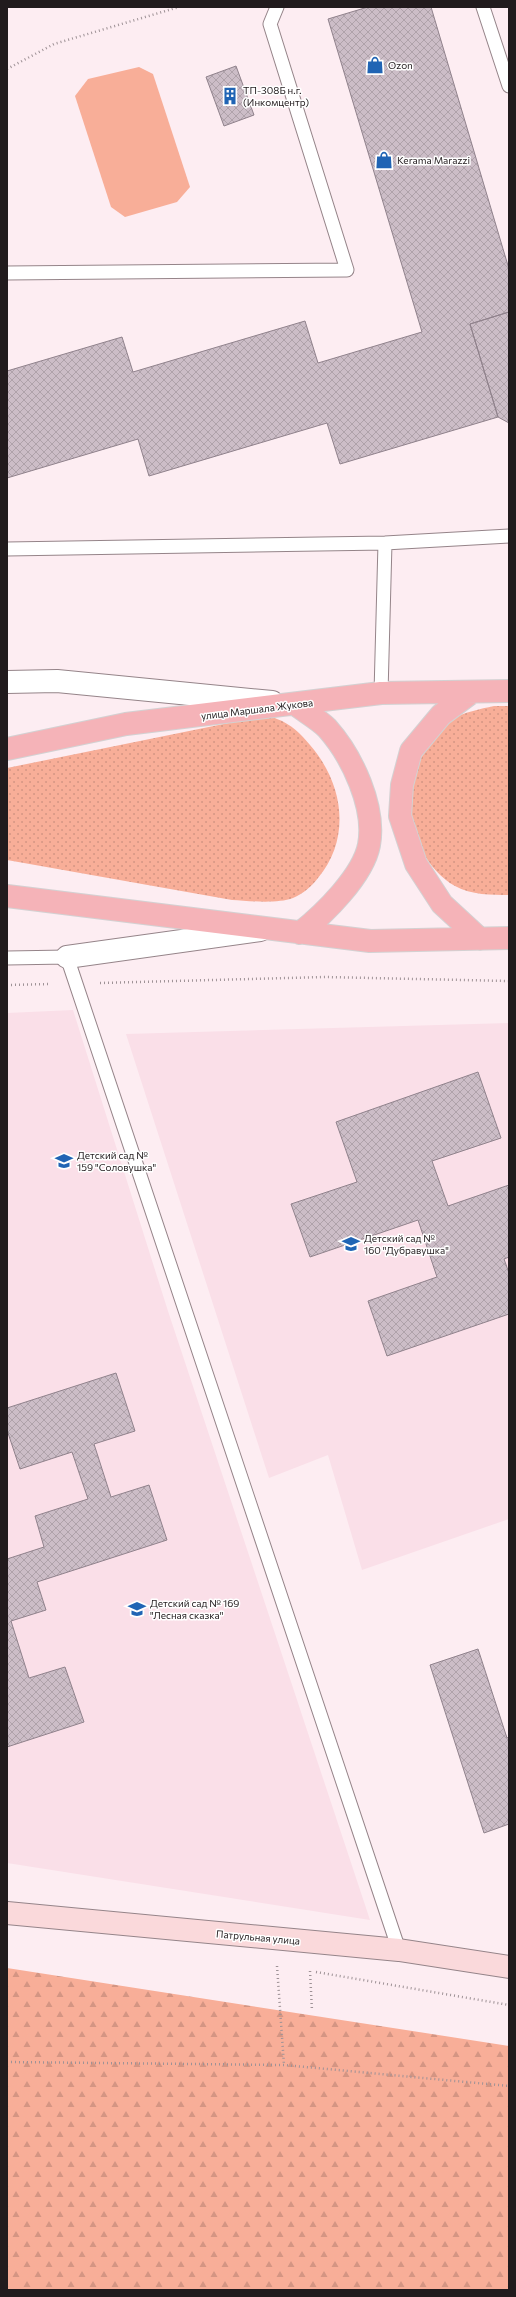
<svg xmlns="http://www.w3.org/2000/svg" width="516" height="2297" font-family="Commissioner,sans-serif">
	<defs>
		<pattern id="grass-dots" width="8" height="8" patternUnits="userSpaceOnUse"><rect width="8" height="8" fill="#f8ae98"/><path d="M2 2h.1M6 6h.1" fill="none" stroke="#d49583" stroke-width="1.8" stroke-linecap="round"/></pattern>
		<pattern id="forest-firs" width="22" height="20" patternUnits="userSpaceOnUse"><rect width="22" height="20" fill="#f8ae98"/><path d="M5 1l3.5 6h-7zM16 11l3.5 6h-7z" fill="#d49583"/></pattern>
		<pattern id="building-cross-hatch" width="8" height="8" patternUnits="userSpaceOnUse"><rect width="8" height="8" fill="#ccbdc7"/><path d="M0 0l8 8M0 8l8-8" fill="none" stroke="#afa2aa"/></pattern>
	</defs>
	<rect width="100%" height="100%" fill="#fdedf2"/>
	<path fill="#fadfe8" d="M 73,1010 L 167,1308 L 370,1920 L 7,1863 L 7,1013 Z
		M 509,1023 L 509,1519 L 362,1570 L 328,1455 L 269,1478 L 126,1034 Z"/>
	<path fill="url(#grass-dots)" d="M 494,706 L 509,706 L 509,895 C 492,895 471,895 455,886 C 427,871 407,830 408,798 C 409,776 421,755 435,738 C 440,733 445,724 451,720 C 464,712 480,709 494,706 Z
		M 253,718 C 260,718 271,716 277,719 C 291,724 301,734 310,745 C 343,783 352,837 318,878 C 312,886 303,894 293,898 C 277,904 249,901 232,900 L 7,860 L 7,768 Z"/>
	<path fill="url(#forest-firs)" d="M 7,1968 L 509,2046 L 509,2290 L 7,2290 Z"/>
	<path fill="#f8ae98" d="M 139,67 L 153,74 L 190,187 L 177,202 L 125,217 L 111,207 L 75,96 L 88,79 Z"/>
	<path fill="url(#building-cross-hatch)" stroke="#90828c" d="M 368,7 L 431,7 L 509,269 L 509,312 L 470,324 L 498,417 L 340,464 L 327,423 L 149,476 L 138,439 L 7,478 L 7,371 L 122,337 L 133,372 L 305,321 L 318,363 L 422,332 L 328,19 Z
		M 236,66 L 254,115 L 224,126 L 206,77 Z
		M 509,312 L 509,423 L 498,417 L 470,324 Z
		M 478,1072 L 501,1138 L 432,1161 L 448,1206 L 509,1185 L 509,1257 L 504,1259 L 509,1273 L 509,1314 L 387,1356 L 368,1301 L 437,1277 L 418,1220 L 310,1257 L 291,1204 L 357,1182 L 336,1122 Z
		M 116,1373 L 135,1431 L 94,1444 L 111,1497 L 149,1485 L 167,1540 L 37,1582 L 46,1610 L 11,1621 L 29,1678 L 65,1667 L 84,1722 L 7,1747 L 7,1559 L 44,1547 L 35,1516 L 88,1499 L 72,1452 L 20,1469 L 7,1430 L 7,1408 Z
		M 478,1649 L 507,1738 L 509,1737 L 509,1824 L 484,1833 L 430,1665 Z"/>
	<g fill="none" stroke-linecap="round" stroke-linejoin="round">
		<g stroke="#958489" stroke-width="15">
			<path id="lane" d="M 483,7 L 509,86
				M 7,273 L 347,270 L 270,24 L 277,7
				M 7,549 L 385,543 L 509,536
				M 381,693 L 385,543
				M 7,958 L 67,957 L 399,1950"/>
		</g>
		<g stroke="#958489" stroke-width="24">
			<path id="street" d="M 7,682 L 57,681 L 272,702
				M 67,957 L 260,930"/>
		</g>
		<g stroke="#958489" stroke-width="24">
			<path id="secondary" d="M 7,1913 L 399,1950 L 509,1967"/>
		</g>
		<g stroke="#d3d1d2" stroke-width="24">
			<path id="primary" d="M 472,692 L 441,715 L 411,751 L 402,785 L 400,816 L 416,864 L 442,904 L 480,939
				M 295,704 C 305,712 318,719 327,728 C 352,756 376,807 369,845 C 363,876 324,914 300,933
				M 7,749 L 126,724 L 381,693 L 509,691
				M 7,896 L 370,941 L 509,938"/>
		</g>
		<path stroke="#9e9296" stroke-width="2.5" stroke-dasharray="1 3" stroke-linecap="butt" d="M 7,69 L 54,44 L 179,7
			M 100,983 L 325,977 L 509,981
			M 7,985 L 51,984
			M 277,1966 L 284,2065
			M 310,1971 L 312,2011
			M 316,1972 L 509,2005
			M 7,2062 L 284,2065 L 509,2086"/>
		<use href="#lane" stroke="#fff" stroke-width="13"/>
		<use href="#street" stroke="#fff" stroke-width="22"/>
		<use href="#secondary" stroke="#fad9db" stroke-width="22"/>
		<use href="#primary" stroke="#f5b3b8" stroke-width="22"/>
	</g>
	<defs>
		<g id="shop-bare" transform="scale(1.38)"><path d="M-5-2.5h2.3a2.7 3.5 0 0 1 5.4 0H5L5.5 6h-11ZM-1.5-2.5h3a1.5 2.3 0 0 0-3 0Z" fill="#2064b4" stroke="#fff" stroke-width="2.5" paint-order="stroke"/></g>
		<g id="building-bare" transform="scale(1.38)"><path d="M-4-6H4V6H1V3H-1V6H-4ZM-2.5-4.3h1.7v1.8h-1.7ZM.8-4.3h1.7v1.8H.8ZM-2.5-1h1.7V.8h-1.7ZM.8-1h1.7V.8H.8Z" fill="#2064b4" stroke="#fff" stroke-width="2.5" paint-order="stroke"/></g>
		<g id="school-bare" transform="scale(1.38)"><path d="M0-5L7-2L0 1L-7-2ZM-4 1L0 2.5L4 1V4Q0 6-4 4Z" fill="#2064b4" stroke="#fff" stroke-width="2.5" paint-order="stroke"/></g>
	</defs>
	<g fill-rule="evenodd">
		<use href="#shop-bare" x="375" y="65"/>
		<use href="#building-bare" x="230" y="96"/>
		<use href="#shop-bare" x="384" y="160"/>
		<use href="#school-bare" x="64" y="1161"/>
		<use href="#school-bare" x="351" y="1244"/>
		<use href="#school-bare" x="137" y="1609"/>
	</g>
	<g text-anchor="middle" stroke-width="3" stroke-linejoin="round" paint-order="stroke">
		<g font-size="10" fill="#211b1d" stroke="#fff" text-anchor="start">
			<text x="388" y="69">Ozon</text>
			<text x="243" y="94">ТП-308Б н.г.<tspan x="243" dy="12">(Инкомцентр)</tspan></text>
			<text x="397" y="164">Kerama Marazzi</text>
			<text x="77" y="1159">Детский сад №<tspan x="77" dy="12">159 "Соловушка"</tspan></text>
			<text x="364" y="1242">Детский сад №<tspan x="364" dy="12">160 "Дубравушка"</tspan></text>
			<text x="150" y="1607">Детский сад № 169<tspan x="150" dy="12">"Лесная сказка"</tspan></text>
		</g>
		<g font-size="10" fill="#211b1d" stroke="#fff">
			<text transform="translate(257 709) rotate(-7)" y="4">улица Маршала Жукова</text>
			<text transform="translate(258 1937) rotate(5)" y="4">Патрульная улица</text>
		</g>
	</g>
	<rect width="516" height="2297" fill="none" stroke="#211b1d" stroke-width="16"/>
</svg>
